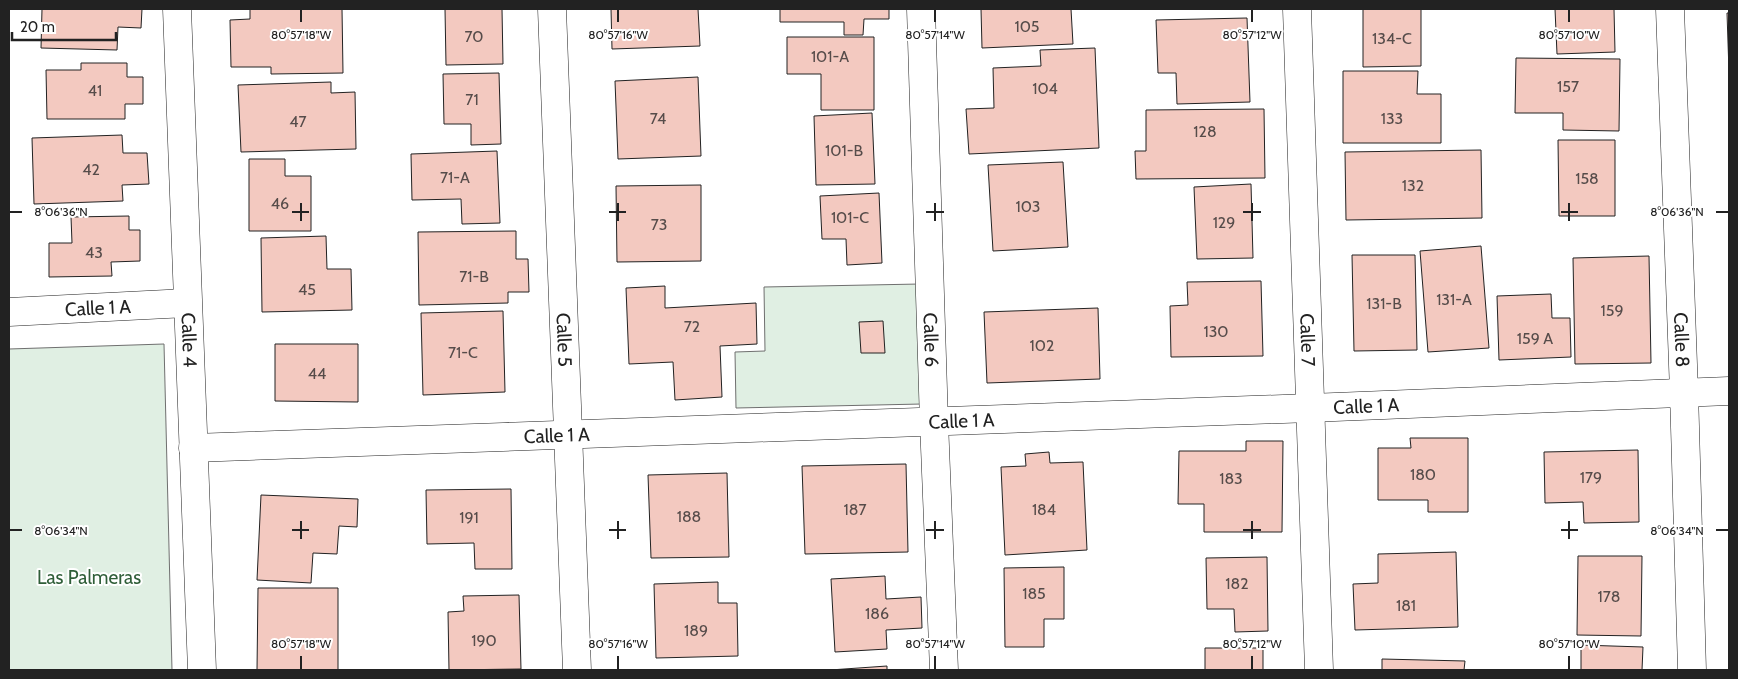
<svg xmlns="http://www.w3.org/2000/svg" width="1738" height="679" font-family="Cabin,sans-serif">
	<rect width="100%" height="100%" fill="#fff"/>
	<path fill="#e0efe3" stroke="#6f6f6f" d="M 920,284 L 922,404 L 736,408 L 735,352 L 765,351 L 764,287 Z
		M 164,344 L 172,670 L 9,670 L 9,349 Z"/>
	<path fill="#f3c9c0" stroke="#222" d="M 42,9 L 142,9 L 141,28 L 118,27 L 117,50 L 41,48 Z
		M 250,9 L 342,9 L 343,73 L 271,74 L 271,67 L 231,67 L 230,20 L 250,19 Z
		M 445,9 L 502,9 L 503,64 L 446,65 Z
		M 611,9 L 698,9 L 700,46 L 612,49 Z
		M 780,9 L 889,9 L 889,19 L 864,19 L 863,35 L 844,35 L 844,22 L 780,22 Z
		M 981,9 L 1071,9 L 1073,44 L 982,48 Z
		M 1363,9 L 1421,9 L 1421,66 L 1363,67 Z
		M 1555,9 L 1614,9 L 1615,52 L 1557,54 Z
		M 1727,13 L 1729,13 L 1729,72 Z
		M 1247,18 L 1250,102 L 1177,104 L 1176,73 L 1158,73 L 1156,20 Z
		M 787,37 L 874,37 L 874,110 L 821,110 L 821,74 L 787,74 Z
		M 1095,48 L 1099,148 L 969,154 L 966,109 L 994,108 L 993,68 L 1041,66 L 1040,50 Z
		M 1516,58 L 1620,59 L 1619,131 L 1563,130 L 1563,113 L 1515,113 Z
		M 81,63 L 127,63 L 127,77 L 143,77 L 143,104 L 125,104 L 125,119 L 47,119 L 46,70 L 81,70 Z
		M 1343,71 L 1418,71 L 1417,94 L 1441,94 L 1441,143 L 1343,143 Z
		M 499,73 L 501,144 L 471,145 L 471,124 L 444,124 L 443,74 Z
		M 698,77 L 701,156 L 618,159 L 615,81 Z
		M 331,82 L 331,93 L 355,92 L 356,149 L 241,152 L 238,85 Z
		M 1264,109 L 1265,178 L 1136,179 L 1135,151 L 1146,151 L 1146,110 Z
		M 872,113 L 875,184 L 816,185 L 814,116 Z
		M 122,135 L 123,153 L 147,153 L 149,184 L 122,185 L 123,201 L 34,204 L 32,138 Z
		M 1558,140 L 1615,140 L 1615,216 L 1559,216 Z
		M 1481,150 L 1482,218 L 1346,220 L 1345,152 Z
		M 497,151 L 500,223 L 462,224 L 461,199 L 412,200 L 411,154 Z
		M 249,159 L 285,159 L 285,176 L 311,176 L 311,231 L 249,231 Z
		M 1063,162 L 1068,247 L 993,251 L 988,165 Z
		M 1251,184 L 1253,258 L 1197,259 L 1194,187 Z
		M 701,185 L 701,261 L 617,262 L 616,186 Z
		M 879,193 L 882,263 L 847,265 L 846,239 L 822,239 L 820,196 Z
		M 129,216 L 129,230 L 140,230 L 140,261 L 111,262 L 112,276 L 49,277 L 49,243 L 72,243 L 71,217 Z
		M 516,231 L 516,259 L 528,259 L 529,292 L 508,292 L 508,303 L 419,305 L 418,232 Z
		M 326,236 L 327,269 L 351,269 L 352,310 L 262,312 L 261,238 Z
		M 1481,246 L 1489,348 L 1428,352 L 1420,251 Z
		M 1352,255 L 1415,255 L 1417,350 L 1354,351 Z
		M 1649,256 L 1651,363 L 1575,364 L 1573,258 Z
		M 1261,281 L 1263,356 L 1171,357 L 1170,306 L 1188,305 L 1187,282 Z
		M 665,286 L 665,308 L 756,303 L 757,344 L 720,346 L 722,397 L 675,400 L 673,362 L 629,364 L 626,288 Z
		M 1551,294 L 1552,318 L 1570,318 L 1571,357 L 1499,360 L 1497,296 Z
		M 1098,308 L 1100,379 L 987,383 L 984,312 Z
		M 503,311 L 505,392 L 423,395 L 421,313 Z
		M 883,321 L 885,353 L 861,353 L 859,322 Z
		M 275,344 L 358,344 L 358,402 L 275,401 Z
		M 1410,438 L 1468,438 L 1468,512 L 1428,512 L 1428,500 L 1378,500 L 1378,448 L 1411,448 Z
		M 1246,441 L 1283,441 L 1282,532 L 1204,532 L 1204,504 L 1178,504 L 1179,451 L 1246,451 Z
		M 1638,450 L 1639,522 L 1584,523 L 1583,502 L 1545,503 L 1544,452 Z
		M 1049,452 L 1050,463 L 1083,462 L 1087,550 L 1005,555 L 1001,467 L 1026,466 L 1025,454 Z
		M 906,464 L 908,552 L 805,554 L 802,466 Z
		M 727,473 L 729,557 L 651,558 L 648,475 Z
		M 511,489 L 512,569 L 475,569 L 474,543 L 427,544 L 426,490 Z
		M 261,495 L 358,499 L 357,527 L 339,526 L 337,554 L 313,553 L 311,583 L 257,580 Z
		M 1456,552 L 1458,627 L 1355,630 L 1353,584 L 1378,583 L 1378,554 Z
		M 1578,556 L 1642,556 L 1641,636 L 1577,635 Z
		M 1267,557 L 1268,631 L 1235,632 L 1234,609 L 1207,609 L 1206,558 Z
		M 1064,567 L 1064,619 L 1044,619 L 1044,647 L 1005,647 L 1004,568 Z
		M 885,576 L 886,599 L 921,597 L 922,628 L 886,630 L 887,649 L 835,652 L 831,579 Z
		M 718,582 L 718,603 L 737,603 L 738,656 L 656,658 L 654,584 Z
		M 258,588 L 338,588 L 338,670 L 257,670 Z
		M 519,595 L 521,669 L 449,670 L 448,612 L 464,611 L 463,596 Z
		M 1581,645 L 1643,647 L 1642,670 L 1581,670 Z
		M 1205,648 L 1263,648 L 1263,670 L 1205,670 Z
		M 1382,659 L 1465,661 L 1464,670 L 1382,670 Z
		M 887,666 L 887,670 L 830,670 Z"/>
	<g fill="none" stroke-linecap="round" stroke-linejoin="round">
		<g stroke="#222" stroke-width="29">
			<g id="minor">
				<path id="s1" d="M 177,9 L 202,670"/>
				<path id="s2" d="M 552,9 L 577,670"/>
				<path id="s3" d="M 921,9 L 934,422 L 944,670"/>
				<path id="s4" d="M 1297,9 L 1319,670"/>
				<path id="s5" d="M 1670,9 L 1684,392 L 1692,670"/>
				<path id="s6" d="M 9,312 L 187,303"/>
				<path id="s7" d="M 193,448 L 1310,408 L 1729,391"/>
			</g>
		</g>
		<use href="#minor" stroke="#fff" stroke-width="28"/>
	</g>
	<path fill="none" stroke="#222" stroke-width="2" d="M 301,10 L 301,22M 618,10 L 618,22M 935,10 L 935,22M 1252,10 L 1252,22M 1569,10 L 1569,22M 301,203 L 301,221M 618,203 L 618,221M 935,203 L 935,221M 1252,203 L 1252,221M 1569,203 L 1569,221M 10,212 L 22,212M 292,212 L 309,212M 609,212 L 626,212M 926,212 L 944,212M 1243,212 L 1261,212M 1561,212 L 1578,212M 1716,212 L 1728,212M 301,521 L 301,539M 618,521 L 618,539M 935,521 L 935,539M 1252,521 L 1252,539M 1569,521 L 1569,539M 10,530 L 22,530M 292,530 L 309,530M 609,530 L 626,530M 926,530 L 944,530M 1243,530 L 1261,530M 1561,530 L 1578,530M 1716,530 L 1728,530M 301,656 L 301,669M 618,656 L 618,669M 935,656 L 935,669M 1252,656 L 1252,669M 1569,656 L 1569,669"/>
	<g text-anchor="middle" stroke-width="4" stroke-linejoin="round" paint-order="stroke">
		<g font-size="16" fill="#564c4a">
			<text x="1027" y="32">105</text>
			<text x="474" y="42">70</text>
			<text x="1392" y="44">134-C</text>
			<text x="830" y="62">101-A</text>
			<text x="1568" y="92">157</text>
			<text x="1045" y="94">104</text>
			<text x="95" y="96">41</text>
			<text x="472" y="105">71</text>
			<text x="658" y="124">74</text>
			<text x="1392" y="124">133</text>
			<text x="298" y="127">47</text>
			<text x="1205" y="137">128</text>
			<text x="844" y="156">101-B</text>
			<text x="91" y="175">42</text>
			<text x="455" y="183">71-A</text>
			<text x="1587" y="184">158</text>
			<text x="1413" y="191">132</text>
			<text x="280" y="209">46</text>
			<text x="1028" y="212">103</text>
			<text x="850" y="223">101-C</text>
			<text x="1224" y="228">129</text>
			<text x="659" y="230">73</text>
			<text x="94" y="258">43</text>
			<text x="474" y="282">71-B</text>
			<text x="307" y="295">45</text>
			<text x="1454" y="305">131-A</text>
			<text x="1384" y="309">131-B</text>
			<text x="1612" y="316">159</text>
			<text x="692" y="332">72</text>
			<text x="1216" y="337">130</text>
			<text x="1535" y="344">159 A</text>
			<text x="1042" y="351">102</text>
			<text x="463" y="358">71-C</text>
			<text x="317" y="379">44</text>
			<text x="1423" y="480">180</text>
			<text x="1591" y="483">179</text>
			<text x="1231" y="484">183</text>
			<text x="855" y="515">187</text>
			<text x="1044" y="515">184</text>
			<text x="689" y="522">188</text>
			<text x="469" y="523">191</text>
			<text x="1237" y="589">182</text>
			<text x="1034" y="599">185</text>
			<text x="1609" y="602">178</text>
			<text x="1406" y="611">181</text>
			<text x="877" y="619">186</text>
			<text x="696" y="636">189</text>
			<text x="484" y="646">190</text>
		</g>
		<g font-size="19" fill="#222" stroke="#fff">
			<text dy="7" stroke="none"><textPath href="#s6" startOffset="89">Calle 1 A</textPath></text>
			<text dy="7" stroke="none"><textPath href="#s5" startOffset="331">Calle 8</textPath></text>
			<text dy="7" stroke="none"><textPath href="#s1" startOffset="331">Calle 4</textPath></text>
			<text dy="7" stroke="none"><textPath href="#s2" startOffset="331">Calle 5</textPath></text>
			<text dy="7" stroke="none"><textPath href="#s3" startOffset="331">Calle 6</textPath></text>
			<text dy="7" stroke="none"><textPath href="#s4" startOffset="331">Calle 7</textPath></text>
			<text dy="7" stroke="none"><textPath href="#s7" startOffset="1174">Calle 1 A</textPath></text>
			<text dy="7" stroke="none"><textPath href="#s7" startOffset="769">Calle 1 A</textPath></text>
			<text dy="7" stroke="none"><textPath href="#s7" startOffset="364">Calle 1 A</textPath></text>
		</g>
		<g font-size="19" fill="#2f5e38" stroke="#fff">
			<text x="89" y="584">Las Palmeras</text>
		</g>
	</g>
	<g font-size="12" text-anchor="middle" fill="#222" stroke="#fff" stroke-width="4" stroke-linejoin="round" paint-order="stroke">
		<text x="301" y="39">80°57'18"W</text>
		<text x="618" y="39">80°57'16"W</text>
		<text x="935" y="39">80°57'14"W</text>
		<text x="1252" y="39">80°57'12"W</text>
		<text x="1569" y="39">80°57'10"W</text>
		<text x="61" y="216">8°06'36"N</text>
		<text x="1677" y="216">8°06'36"N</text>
		<text x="61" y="535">8°06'34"N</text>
		<text x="1677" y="535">8°06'34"N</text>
		<text x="301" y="648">80°57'18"W</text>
		<text x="618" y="648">80°57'16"W</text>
		<text x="935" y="648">80°57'14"W</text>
		<text x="1252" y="648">80°57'12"W</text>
		<text x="1569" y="648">80°57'10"W</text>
	</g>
	<rect width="1738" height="679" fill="none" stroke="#222222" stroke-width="20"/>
	<path d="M12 32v8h104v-8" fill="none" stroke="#222222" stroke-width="2.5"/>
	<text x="20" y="32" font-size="15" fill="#222222" stroke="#ffffff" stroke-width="4" paint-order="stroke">20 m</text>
</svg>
